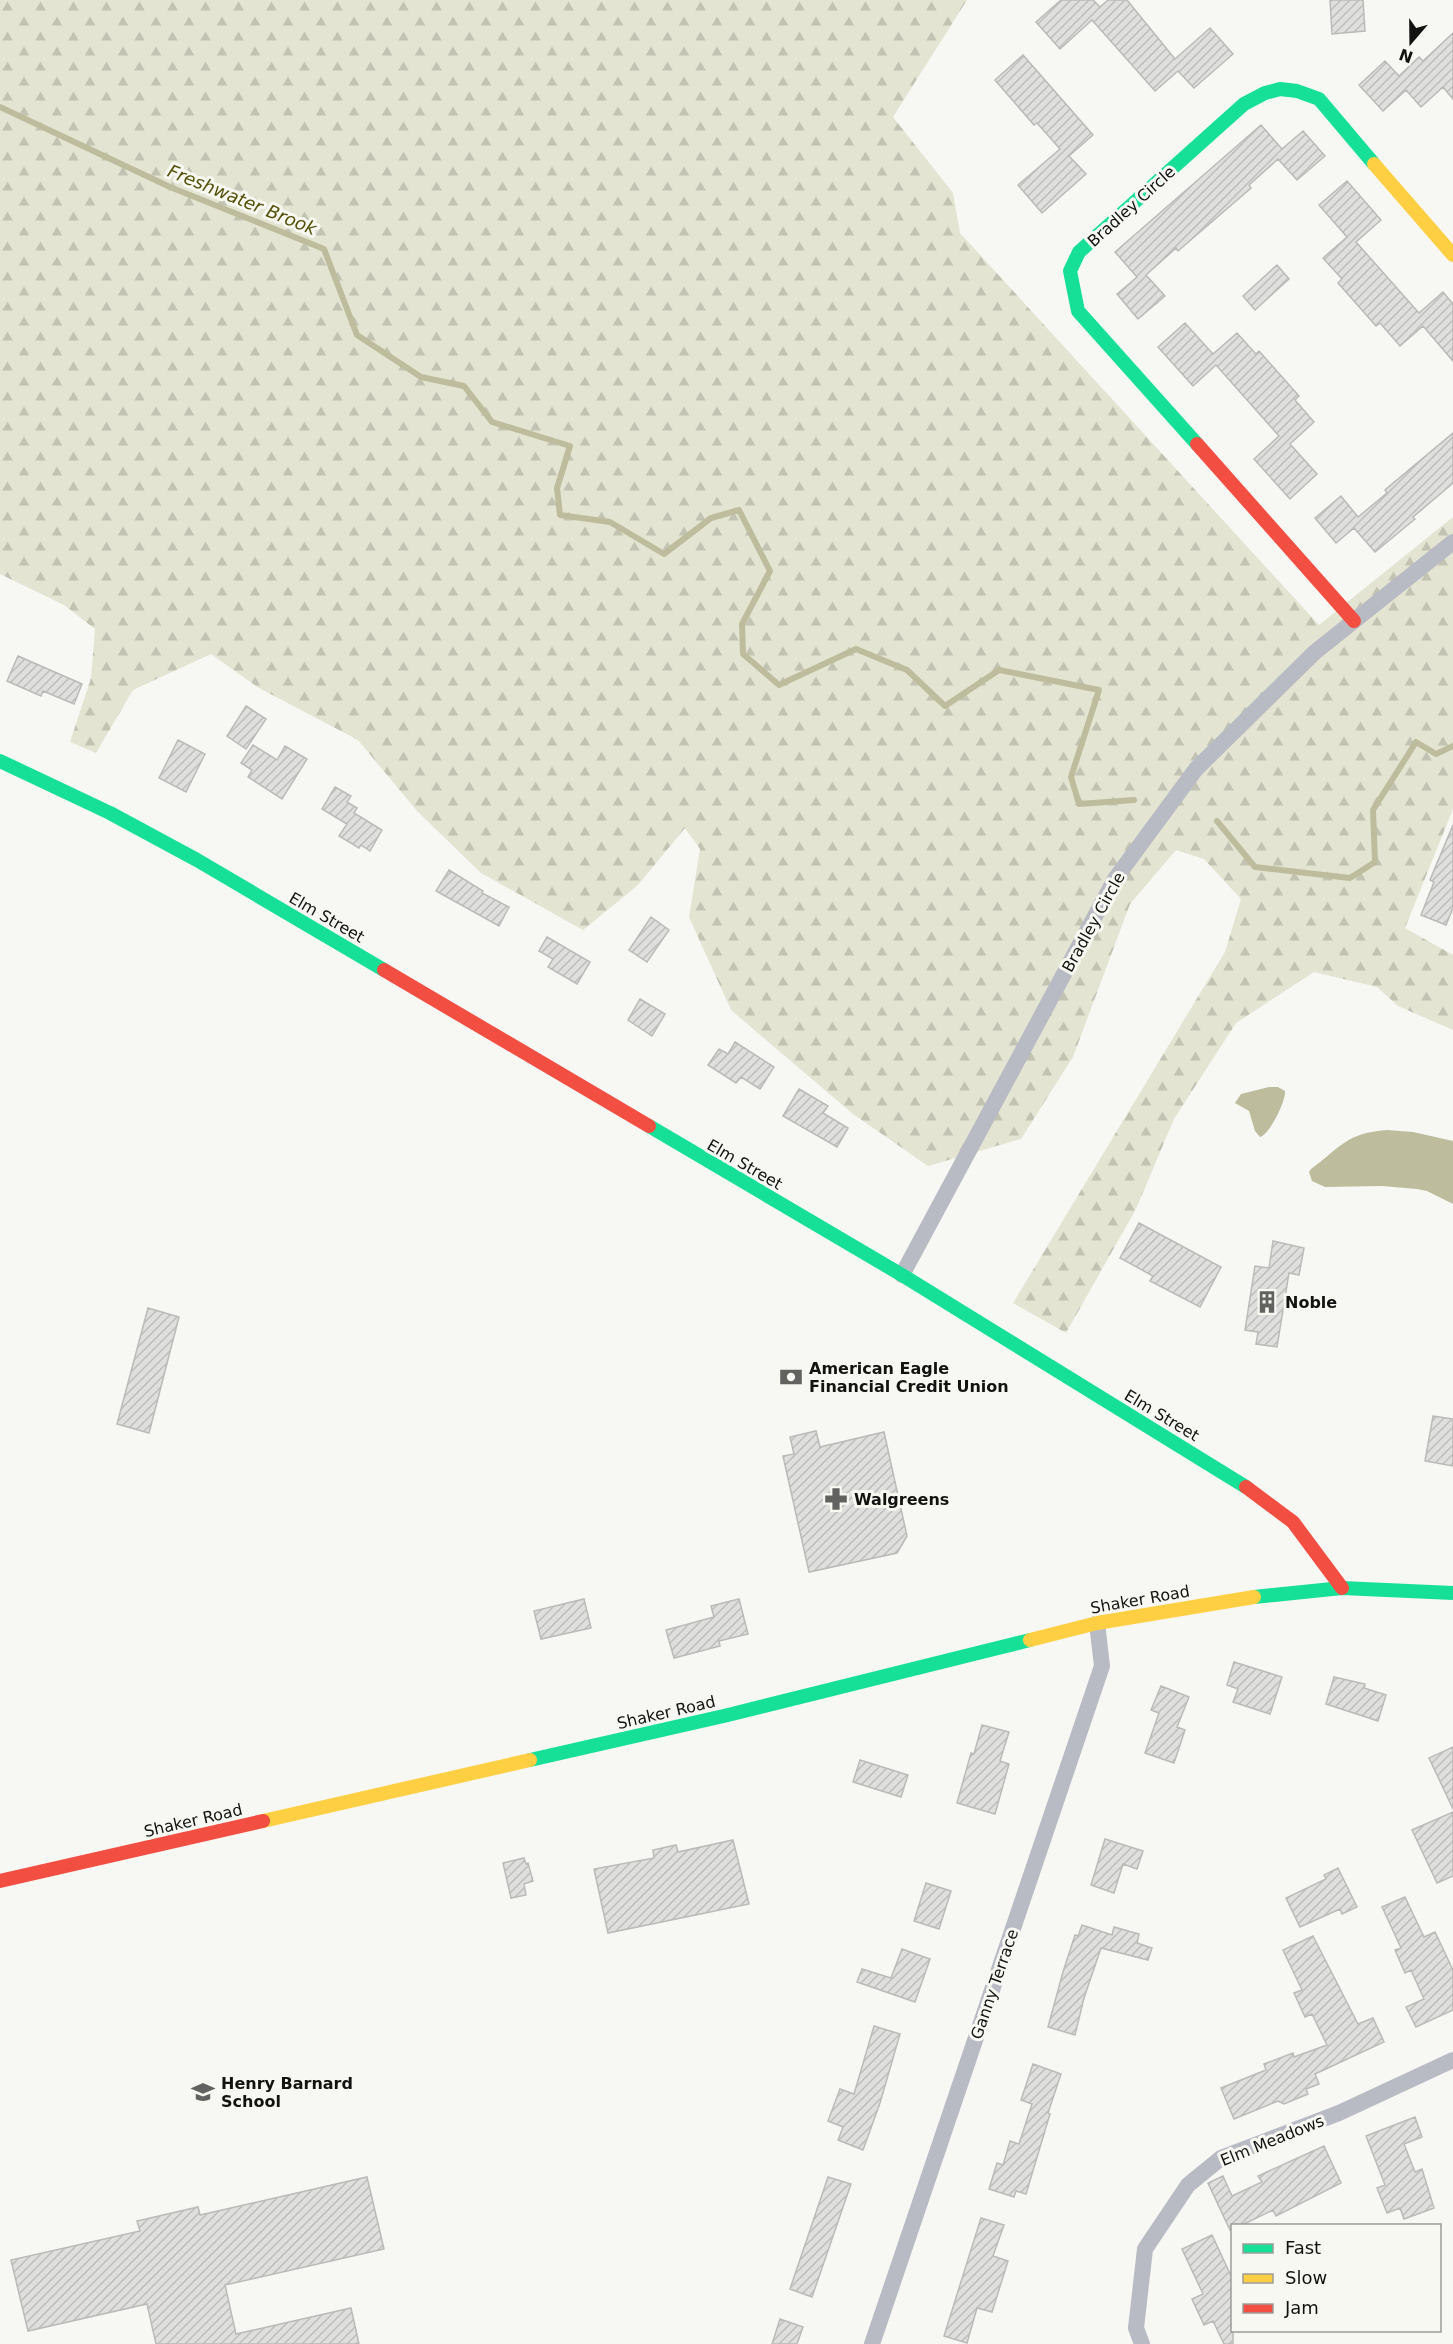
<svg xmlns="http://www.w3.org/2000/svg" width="1453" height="2344" font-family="'DejaVu Sans',sans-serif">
	<defs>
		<pattern id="forest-firs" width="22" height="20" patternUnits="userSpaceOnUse" patternTransform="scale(1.5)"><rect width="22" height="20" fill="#e4e4d2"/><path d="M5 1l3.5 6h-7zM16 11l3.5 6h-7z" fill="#c3c3b3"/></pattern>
		<pattern id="building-hatch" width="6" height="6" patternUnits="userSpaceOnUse" patternTransform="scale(1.5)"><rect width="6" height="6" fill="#dfdfdd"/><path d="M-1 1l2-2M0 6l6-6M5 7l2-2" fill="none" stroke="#bebebd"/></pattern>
	</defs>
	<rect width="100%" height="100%" fill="#f7f7f4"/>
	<path fill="url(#forest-firs)" d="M 0,0 L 967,0 L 893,117 L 953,193 L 960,233 L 1319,625 L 1453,517 L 1453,809 L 1405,928 L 1453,955 L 1453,1030 L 1398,1006 L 1377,987 L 1314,972 L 1236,1023 L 1174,1119 L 1136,1209 L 1066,1333 L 1013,1303 L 1225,952 L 1241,899 L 1204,859 L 1176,850 L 1130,904 L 1073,1057 L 1021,1139 L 928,1166 L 853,1114 L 731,1010 L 689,917 L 700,849 L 685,828 L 638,885 L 583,930 L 481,873 L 417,811 L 358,740 L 259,688 L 211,654 L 133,690 L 96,753 L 70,742 L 91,678 L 95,629 L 64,605 L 0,574 Z"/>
	<path fill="#bdbd9e" d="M 1269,1087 L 1278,1087 L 1285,1091 C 1286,1101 1269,1135 1260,1137 L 1255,1131 L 1249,1111 L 1235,1103 L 1241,1094 Z
		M 1387,1130 L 1413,1132 L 1453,1141 L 1453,1204 L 1427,1191 L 1417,1189 L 1382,1186 L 1325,1187 L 1312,1181 L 1309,1172 L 1311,1169 C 1341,1147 1346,1133 1387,1130 Z"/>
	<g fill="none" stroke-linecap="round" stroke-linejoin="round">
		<path stroke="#bdbd9e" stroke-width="6" d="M 0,107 L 170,187 L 324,249 L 357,335 L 421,377 L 464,386 L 492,422 L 570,446 L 557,488 L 560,515 L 610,522 L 664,554 L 711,518 L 739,510 L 770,571 L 742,624 L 743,654 L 779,685 L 856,649 L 907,670 L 945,706 L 999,670 L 1099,690 L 1071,777 L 1079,804 L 1134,800
			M 1217,821 L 1255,867 L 1350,878 L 1375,862 L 1373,810 L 1416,742 L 1436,754 L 1453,746"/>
	</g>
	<path fill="url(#building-hatch)" stroke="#babab8" stroke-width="1.5" d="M 1061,0 L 1093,0 L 1100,7 L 1108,0 L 1127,0 L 1175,59 L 1210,28 L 1233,54 L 1194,88 L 1178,71 L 1155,91 L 1092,20 L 1060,49 L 1036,22 Z
		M 1330,0 L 1363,0 L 1365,31 L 1332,34 Z
		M 1453,33 L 1453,99 L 1443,87 L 1421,107 L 1406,90 L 1383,111 L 1359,85 L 1385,61 L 1399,76 L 1419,57 L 1423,61 Z
		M 1023,55 L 1093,135 L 1069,156 L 1086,174 L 1042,213 L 1018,185 L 1060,149 L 1037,123 L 1034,125 L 995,80 Z
		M 1261,125 L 1282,149 L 1303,131 L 1325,156 L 1297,180 L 1278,159 L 1249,185 L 1251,188 L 1178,251 L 1176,248 L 1146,275 L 1165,296 L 1138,319 L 1117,294 L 1137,277 L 1115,252 Z
		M 1347,181 L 1381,220 L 1356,242 L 1419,313 L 1443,292 L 1453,304 L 1453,361 L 1423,326 L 1400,346 L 1380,323 L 1376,326 L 1338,283 L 1342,279 L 1323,258 L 1347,237 L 1319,205 Z
		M 1277,265 L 1289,279 L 1255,310 L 1243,296 Z
		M 1185,323 L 1213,354 L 1237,333 L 1256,354 L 1259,351 L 1299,396 L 1295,400 L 1314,422 L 1290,444 L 1317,474 L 1290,499 L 1254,459 L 1279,436 L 1216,365 L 1193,386 L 1158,347 Z
		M 1453,433 L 1453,483 L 1413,517 L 1415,519 L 1375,552 L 1354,528 L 1336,543 L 1315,518 L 1341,496 L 1358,517 L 1387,493 L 1385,490 Z
		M 18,656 L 82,684 L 74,704 L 43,691 L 41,696 L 7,681 Z
		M 246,706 L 266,719 L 246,749 L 227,736 Z
		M 178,740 L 205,754 L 186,792 L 159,778 Z
		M 253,745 L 277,760 L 285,746 L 307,759 L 282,799 L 248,777 L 252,770 L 241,763 Z
		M 335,787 L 351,796 L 347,802 L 357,808 L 354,813 L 382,830 L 370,851 L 361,845 L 359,848 L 339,836 L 347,824 L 322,809 Z
		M 1453,825 L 1453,908 L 1446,925 L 1421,915 L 1434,882 L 1430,880 Z
		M 449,870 L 483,891 L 482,893 L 509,907 L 499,926 L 436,891 Z
		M 651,917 L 669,930 L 647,962 L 629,950 Z
		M 547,937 L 590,962 L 577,984 L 548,967 L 553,959 L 539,951 Z
		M 640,999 L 665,1014 L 652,1036 L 628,1020 Z
		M 735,1042 L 774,1067 L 760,1089 L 741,1077 L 736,1083 L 708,1065 L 719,1049 L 728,1054 Z
		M 799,1089 L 828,1106 L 823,1113 L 848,1128 L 837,1147 L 783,1116 Z
		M 1139,1223 L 1221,1267 L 1200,1307 L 1150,1281 L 1153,1276 L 1120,1258 Z
		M 1273,1241 L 1304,1248 L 1299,1275 L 1289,1273 L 1277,1347 L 1256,1344 L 1258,1332 L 1245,1330 L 1255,1266 L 1269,1268 Z
		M 148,1308 L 179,1317 L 149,1433 L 117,1424 Z
		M 1433,1416 L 1453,1419 L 1453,1466 L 1425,1461 Z
		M 816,1431 L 820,1447 L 884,1432 L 907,1536 L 897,1553 L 809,1572 L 783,1456 L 794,1454 L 790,1437 Z
		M 584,1599 L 591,1628 L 541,1639 L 534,1611 Z
		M 739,1599 L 748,1634 L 719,1641 L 720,1646 L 674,1658 L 666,1630 L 714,1617 L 711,1606 Z
		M 1234,1662 L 1282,1677 L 1270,1714 L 1233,1702 L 1238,1689 L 1227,1685 Z
		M 1334,1677 L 1365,1684 L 1364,1688 L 1386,1695 L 1378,1721 L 1326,1704 Z
		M 1161,1686 L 1189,1697 L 1177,1727 L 1185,1730 L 1174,1763 L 1145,1753 L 1159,1713 L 1151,1710 Z
		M 982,1725 L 1009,1732 L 1000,1761 L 1009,1764 L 995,1814 L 957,1803 L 971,1753 L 974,1754 Z
		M 1453,1747 L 1453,1809 L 1429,1758 Z
		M 860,1760 L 908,1775 L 901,1797 L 853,1782 Z
		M 1453,1812 L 1453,1876 L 1437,1883 L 1412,1830 Z
		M 1105,1839 L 1143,1851 L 1137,1869 L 1123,1864 L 1114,1893 L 1091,1885 Z
		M 733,1840 L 749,1904 L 608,1933 L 594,1869 L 654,1858 L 653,1850 L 676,1845 L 678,1852 Z
		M 524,1858 L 526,1864 L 528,1863 L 533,1881 L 524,1884 L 526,1895 L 511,1898 L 503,1863 Z
		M 1338,1868 L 1357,1907 L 1342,1914 L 1340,1909 L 1300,1927 L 1286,1898 L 1326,1879 L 1324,1875 Z
		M 926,1883 L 951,1891 L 939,1929 L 914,1921 Z
		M 1405,1897 L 1424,1937 L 1435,1932 L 1453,1970 L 1453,2010 L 1416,2027 L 1406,2007 L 1424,1999 L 1411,1970 L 1405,1973 L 1395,1950 L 1401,1948 L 1382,1907 Z
		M 1082,1925 L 1112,1935 L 1114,1927 L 1139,1934 L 1137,1943 L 1152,1948 L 1148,1960 L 1101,1948 L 1084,1998 L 1075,2035 L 1048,2027 L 1063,1972 L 1075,1935 L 1078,1936 Z
		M 1313,1936 L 1358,2024 L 1373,2018 L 1384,2042 L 1315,2074 L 1319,2084 L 1306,2089 L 1308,2094 L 1284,2104 L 1278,2101 L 1234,2119 L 1221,2088 L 1266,2070 L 1264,2064 L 1293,2053 L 1294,2057 L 1327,2045 L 1312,2014 L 1305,2017 L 1294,1993 L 1302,1990 L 1283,1950 Z
		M 902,1949 L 930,1959 L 915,2002 L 857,1982 L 862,1969 L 891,1978 Z
		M 874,2026 L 900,2034 L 880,2103 L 863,2150 L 838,2140 L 843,2127 L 828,2121 L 840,2089 L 854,2094 Z
		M 1033,2064 L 1061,2074 L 1048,2113 L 1050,2114 L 1026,2194 L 1016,2191 L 1014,2197 L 989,2189 L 997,2163 L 1003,2165 L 1010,2141 L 1019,2144 L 1032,2104 L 1021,2100 Z
		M 1415,2117 L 1422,2137 L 1404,2144 L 1415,2172 L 1422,2169 L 1434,2208 L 1404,2219 L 1400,2208 L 1387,2213 L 1377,2188 L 1385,2185 L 1366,2136 Z
		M 1324,2146 L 1341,2183 L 1276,2216 L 1273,2210 L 1240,2226 L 1233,2226 L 1233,2229 L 1230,2230 L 1208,2183 L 1223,2176 L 1232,2196 L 1262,2182 L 1258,2176 Z
		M 367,2177 L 384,2249 L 225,2285 L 236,2334 L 351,2308 L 359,2344 L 156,2344 L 147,2304 L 28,2331 L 11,2260 L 140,2231 L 137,2221 L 198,2207 L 200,2215 Z
		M 828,2177 L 851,2184 L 812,2297 L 790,2289 Z
		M 981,2218 L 1004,2225 L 993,2256 L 1008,2261 L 992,2312 L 977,2308 L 967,2343 L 944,2336 Z
		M 1212,2235 L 1233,2280 L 1233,2344 L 1224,2344 L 1213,2321 L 1204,2325 L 1192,2299 L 1203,2294 L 1182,2249 Z
		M 780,2319 L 803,2327 L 797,2344 L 772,2344 Z"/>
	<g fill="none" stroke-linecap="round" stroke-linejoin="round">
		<path stroke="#b8bbc3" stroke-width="16" d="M 902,1275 L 1115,879 L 1196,769 L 1315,652 L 1453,542
			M 872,2344 L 1102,1666 L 1097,1623
			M 1142,2344 L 1136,2328 L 1145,2249 L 1188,2185 L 1221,2158 L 1339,2113 L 1453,2060"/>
		<path stroke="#16e098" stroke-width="14" d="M 1197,444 L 1078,311 L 1070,271 L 1079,252 L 1244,104 L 1265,93 L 1280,89 L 1297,91 L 1319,99 L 1374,164
			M 0,761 L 110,813 L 197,860 L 384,970
			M 649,1126 L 902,1275 L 1246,1487
			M 1254,1597 L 1342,1588 L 1453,1593
			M 530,1760 L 728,1715 L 1030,1640"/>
		<path stroke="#ffcf43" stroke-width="14" d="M 1374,164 L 1453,255
			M 1030,1640 L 1097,1623 L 1254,1597
			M 263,1821 L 530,1760"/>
		<path stroke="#f24e42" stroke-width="14" d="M 1197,444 L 1354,621
			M 384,970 L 649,1126
			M 1246,1487 L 1293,1522 L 1342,1588
			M 0,1881 L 263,1821"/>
	</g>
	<defs>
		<g id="building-bare" transform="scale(1.8)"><path d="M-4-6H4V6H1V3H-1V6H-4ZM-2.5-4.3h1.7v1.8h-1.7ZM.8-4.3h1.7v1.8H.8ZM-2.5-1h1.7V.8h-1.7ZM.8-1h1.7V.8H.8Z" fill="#626260" stroke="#f8f8f3" stroke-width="2.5" paint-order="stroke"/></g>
		<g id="bank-bare" transform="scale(1.8)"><path d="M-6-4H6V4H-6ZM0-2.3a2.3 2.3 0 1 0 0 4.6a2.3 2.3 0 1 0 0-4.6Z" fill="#626260" stroke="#f8f8f3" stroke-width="2.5" paint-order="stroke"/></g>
		<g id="pharmacy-bare" transform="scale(1.8)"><path d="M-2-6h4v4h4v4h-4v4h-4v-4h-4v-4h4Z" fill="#626260" stroke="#f8f8f3" stroke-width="2.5" paint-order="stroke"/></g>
		<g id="school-bare" transform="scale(1.8)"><path d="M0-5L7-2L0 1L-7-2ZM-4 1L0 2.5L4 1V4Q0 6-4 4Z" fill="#626260" stroke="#f8f8f3" stroke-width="2.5" paint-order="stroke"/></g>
	</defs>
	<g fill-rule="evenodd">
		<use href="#building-bare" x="1267" y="1302"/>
		<use href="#bank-bare" x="791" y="1377"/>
		<use href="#pharmacy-bare" x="836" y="1499"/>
		<use href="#school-bare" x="203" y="2092"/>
	</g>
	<g text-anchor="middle" stroke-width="6" stroke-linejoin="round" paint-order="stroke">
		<g font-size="16" fill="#121211" stroke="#f8f8f3">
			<text transform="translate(1131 206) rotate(-42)" y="6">Bradley Circle</text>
			<text transform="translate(327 917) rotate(30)" y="6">Elm Street</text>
			<text transform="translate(1093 922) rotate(-61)" y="6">Bradley Circle</text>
			<text transform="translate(745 1164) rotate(30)" y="6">Elm Street</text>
			<text transform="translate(1162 1415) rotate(31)" y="6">Elm Street</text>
			<text transform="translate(1140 1599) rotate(-10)" y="6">Shaker Road</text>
			<text transform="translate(666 1712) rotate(-13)" y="6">Shaker Road</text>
			<text transform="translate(193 1820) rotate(-13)" y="6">Shaker Road</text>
			<text transform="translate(994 1984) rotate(-71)" y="6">Ganny Terrace</text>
			<text transform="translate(1272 2140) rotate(-22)" y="6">Elm Meadows</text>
		</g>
		<g font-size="16" font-weight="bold" fill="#121211" stroke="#f8f8f3" text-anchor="start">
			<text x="1285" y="1308">Noble</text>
			<text x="809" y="1374">American Eagle<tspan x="809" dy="18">Financial Credit Union</tspan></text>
			<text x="854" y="1505">Walgreens</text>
			<text x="221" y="2089">Henry Barnard<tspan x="221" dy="18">School</tspan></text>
		</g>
		<g font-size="18" font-style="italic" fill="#535106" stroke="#f8f8f3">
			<text transform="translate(242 200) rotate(22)" y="6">Freshwater Brook</text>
		</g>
	</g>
	<rect x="1231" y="2224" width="210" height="108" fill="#f8f8f3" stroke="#9c9c99" stroke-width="1.5"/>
	<rect x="1243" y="2244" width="30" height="9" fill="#16e098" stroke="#9c9c99" stroke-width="1.5"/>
	<text x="1285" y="2254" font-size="18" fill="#121211">Fast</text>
	<rect x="1243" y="2274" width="30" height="9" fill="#ffcf43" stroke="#9c9c99" stroke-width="1.5"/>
	<text x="1285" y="2284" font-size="18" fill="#121211">Slow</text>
	<rect x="1243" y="2304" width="30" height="9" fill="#f24e42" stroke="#9c9c99" stroke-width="1.5"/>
	<text x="1285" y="2314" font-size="18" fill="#121211">Jam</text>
	<g transform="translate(1411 42) rotate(200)" stroke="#f8f8f3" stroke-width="4.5" paint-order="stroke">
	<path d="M0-4.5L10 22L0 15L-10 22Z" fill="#121211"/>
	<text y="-9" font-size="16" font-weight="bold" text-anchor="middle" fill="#121211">N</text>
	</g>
</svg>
